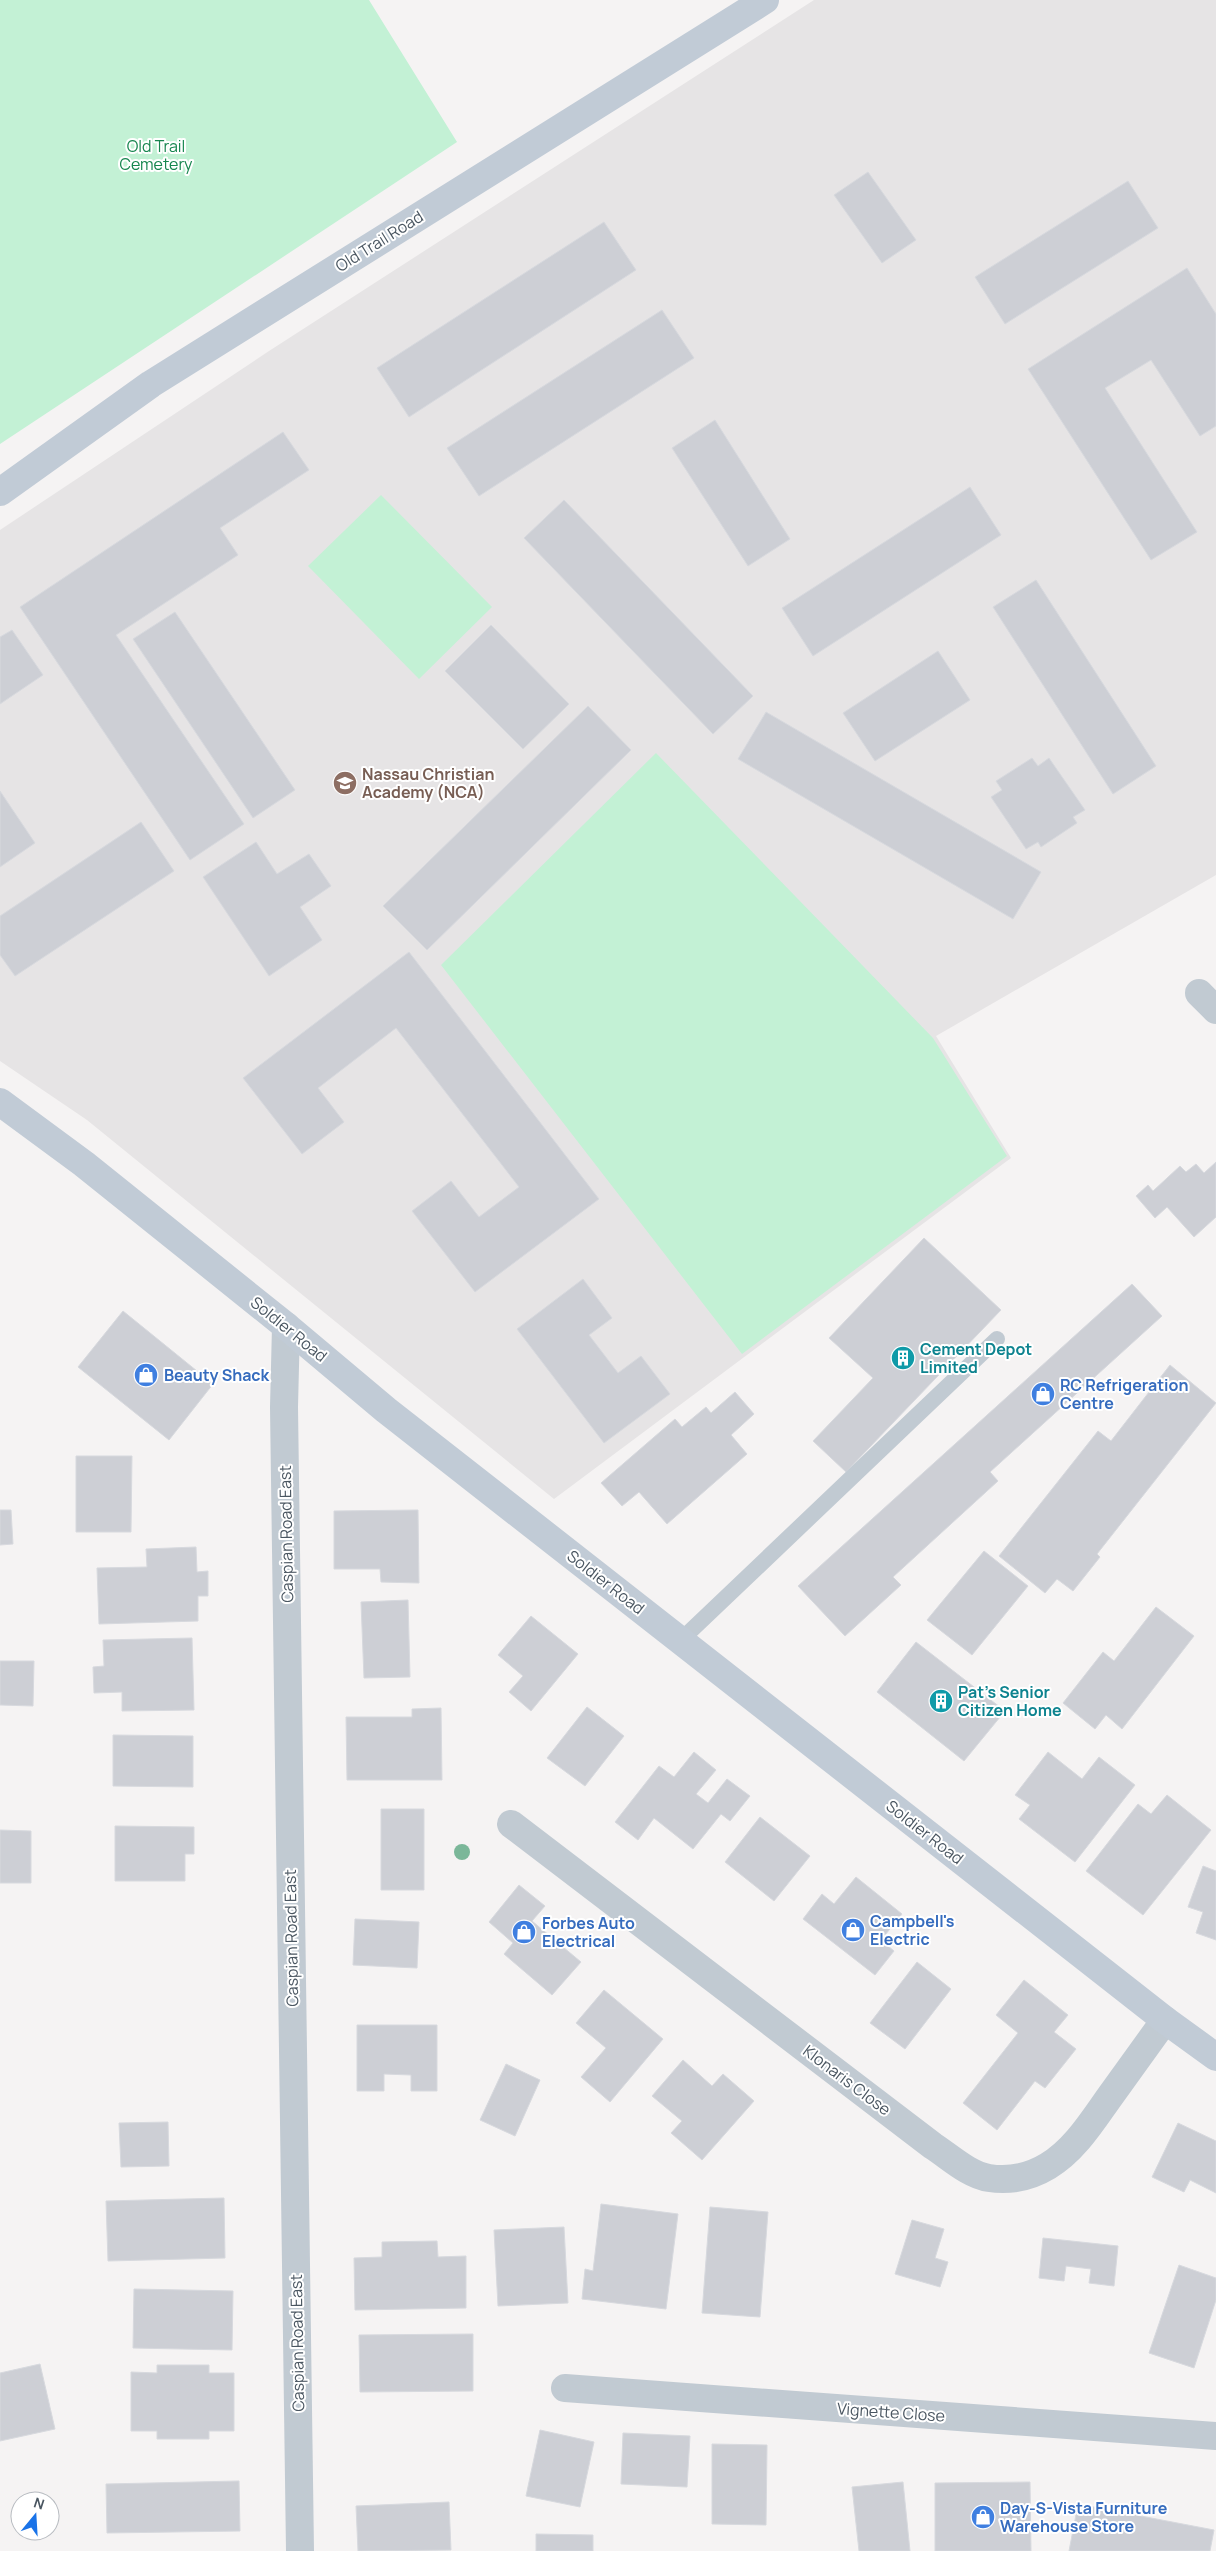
<svg xmlns="http://www.w3.org/2000/svg" width="1216" height="2551" font-family="Manrope,sans-serif">
	<rect width="100%" height="100%" fill="#f5f3f3"/>
	<path fill="#e6e4e5" d="M 814,0 L 1216,0 L 1216,875 L 936,1036 L 1011,1158 L 554,1499 L 87,1120 L 0,1061 L 0,530 L 269,351 Z"/>
	<path fill="#c3f1d5" d="M 0,0 L 369,0 L 457,142 L 0,444 Z
		M 381,495 L 492,607 L 419,679 L 308,566 Z
		M 656,753 L 933,1038 L 1007,1156 L 742,1354 L 441,965 Z"/>
	<path fill="#cdcfd5" stroke="#d7d9de" d="M 868,172 L 916,240 L 882,263 L 834,195 Z
		M 1128,181 L 1158,228 L 1005,324 L 975,277 Z
		M 604,222 L 636,270 L 409,417 L 377,368 Z
		M 1187,268 L 1216,314 L 1216,426 L 1200,436 L 1151,360 L 1105,388 L 1197,532 L 1151,560 L 1028,369 Z
		M 662,310 L 694,358 L 479,496 L 447,448 Z
		M 715,420 L 790,539 L 748,566 L 672,448 Z
		M 283,432 L 309,470 L 220,528 L 238,555 L 116,635 L 244,824 L 190,860 L 20,607 Z
		M 970,487 L 1001,535 L 813,656 L 782,608 Z
		M 564,500 L 753,696 L 713,734 L 524,538 Z
		M 1036,580 L 1156,766 L 1113,794 L 993,607 Z
		M 175,612 L 295,790 L 253,818 L 133,639 Z
		M 491,625 L 569,704 L 523,749 L 445,671 Z
		M 12,630 L 43,675 L 0,704 L 0,637 Z
		M 938,651 L 970,700 L 875,761 L 843,713 Z
		M 588,706 L 631,750 L 427,950 L 383,906 Z
		M 766,712 L 1041,872 L 1013,919 L 738,759 Z
		M 1032,758 L 1038,766 L 1049,758 L 1085,810 L 1073,817 L 1077,823 L 1041,847 L 1038,842 L 1026,849 L 991,797 L 1002,790 L 996,781 Z
		M 0,791 L 35,843 L 0,867 Z
		M 141,822 L 174,871 L 15,976 L 0,955 L 0,916 Z
		M 256,842 L 277,874 L 309,854 L 331,886 L 300,907 L 322,940 L 269,976 L 203,877 Z
		M 409,952 L 599,1199 L 475,1292 L 412,1211 L 451,1181 L 479,1217 L 519,1187 L 396,1028 L 318,1088 L 344,1122 L 302,1154 L 243,1078 Z
		M 1216,1162 L 1216,1217 L 1194,1237 L 1167,1207 L 1155,1218 L 1136,1196 L 1148,1185 L 1153,1191 L 1180,1166 L 1186,1172 L 1196,1164 L 1204,1173 Z
		M 924,1238 L 1001,1310 L 846,1472 L 813,1441 L 873,1378 L 829,1338 Z
		M 583,1279 L 612,1318 L 589,1335 L 618,1373 L 641,1356 L 670,1394 L 604,1443 L 517,1329 Z
		M 1132,1284 L 1162,1316 L 990,1472 L 998,1481 L 893,1577 L 901,1585 L 845,1636 L 798,1586 Z
		M 123,1311 L 213,1384 L 169,1440 L 78,1367 Z
		M 1170,1365 L 1216,1403 L 1097,1554 L 1100,1557 L 1073,1591 L 1057,1579 L 1045,1593 L 999,1556 L 1098,1431 L 1111,1441 Z
		M 735,1392 L 754,1414 L 731,1435 L 747,1454 L 667,1524 L 639,1492 L 622,1506 L 601,1483 L 675,1419 L 682,1427 L 706,1407 L 711,1413 Z
		M 76,1456 L 132,1456 L 131,1532 L 76,1532 Z
		M 0,1510 L 11,1510 L 13,1544 L 0,1545 Z
		M 418,1510 L 419,1583 L 381,1582 L 380,1569 L 334,1569 L 334,1511 Z
		M 196,1547 L 197,1572 L 208,1571 L 208,1596 L 198,1596 L 198,1621 L 99,1624 L 97,1568 L 147,1567 L 146,1549 Z
		M 984,1551 L 1028,1586 L 972,1655 L 927,1620 Z
		M 408,1600 L 410,1677 L 364,1678 L 361,1602 Z
		M 1156,1607 L 1194,1636 L 1122,1729 L 1106,1715 L 1095,1729 L 1063,1703 L 1103,1652 L 1114,1661 Z
		M 531,1616 L 578,1654 L 531,1711 L 509,1692 L 523,1676 L 498,1655 Z
		M 192,1638 L 194,1710 L 122,1711 L 122,1692 L 94,1693 L 93,1667 L 104,1666 L 103,1640 Z
		M 916,1642 L 1005,1711 L 964,1761 L 877,1692 Z
		M 0,1661 L 34,1661 L 33,1706 L 0,1705 Z
		M 587,1707 L 624,1736 L 585,1786 L 547,1758 Z
		M 441,1708 L 442,1780 L 347,1780 L 346,1717 L 412,1717 L 412,1709 Z
		M 113,1735 L 193,1736 L 193,1787 L 113,1786 Z
		M 694,1752 L 716,1770 L 696,1794 L 708,1803 L 727,1779 L 750,1796 L 730,1821 L 721,1814 L 693,1849 L 654,1818 L 638,1840 L 615,1822 L 659,1766 L 674,1777 Z
		M 1048,1752 L 1082,1779 L 1099,1757 L 1135,1785 L 1075,1862 L 1019,1819 L 1030,1805 L 1015,1795 Z
		M 1167,1795 L 1211,1830 L 1143,1915 L 1086,1871 L 1138,1804 L 1151,1814 Z
		M 381,1809 L 424,1809 L 424,1890 L 381,1890 Z
		M 760,1817 L 810,1856 L 774,1901 L 725,1862 Z
		M 115,1826 L 194,1827 L 194,1854 L 185,1854 L 185,1881 L 115,1881 Z
		M 0,1830 L 31,1831 L 31,1883 L 0,1883 Z
		M 1203,1866 L 1216,1871 L 1216,1940 L 1196,1933 L 1203,1912 L 1188,1907 Z
		M 856,1877 L 902,1914 L 881,1940 L 894,1951 L 875,1975 L 803,1919 L 822,1894 L 834,1904 Z
		M 519,1885 L 545,1906 L 532,1921 L 581,1962 L 552,1995 L 504,1954 L 513,1943 L 489,1922 Z
		M 355,1919 L 419,1922 L 417,1968 L 353,1965 Z
		M 917,1962 L 951,1989 L 905,2049 L 870,2023 Z
		M 1024,1980 L 1068,2015 L 1054,2032 L 1076,2049 L 1045,2088 L 1035,2081 L 997,2130 L 963,2103 L 1018,2033 L 996,2015 Z
		M 604,1990 L 663,2039 L 610,2102 L 581,2077 L 606,2048 L 576,2023 Z
		M 357,2025 L 437,2025 L 437,2091 L 411,2091 L 411,2075 L 384,2074 L 384,2091 L 357,2091 Z
		M 683,2060 L 712,2086 L 723,2074 L 754,2101 L 702,2160 L 671,2133 L 682,2121 L 652,2096 Z
		M 506,2064 L 540,2080 L 515,2136 L 480,2120 Z
		M 168,2122 L 169,2166 L 121,2167 L 119,2123 Z
		M 1178,2123 L 1216,2141 L 1216,2193 L 1190,2180 L 1184,2192 L 1152,2177 Z
		M 224,2198 L 225,2258 L 108,2261 L 106,2201 Z
		M 601,2204 L 678,2214 L 666,2309 L 582,2299 L 585,2269 L 593,2271 Z
		M 710,2207 L 768,2212 L 760,2317 L 702,2313 Z
		M 912,2220 L 944,2229 L 935,2258 L 948,2262 L 940,2287 L 895,2274 Z
		M 564,2227 L 568,2303 L 498,2306 L 494,2230 Z
		M 1043,2238 L 1118,2246 L 1114,2286 L 1089,2283 L 1091,2269 L 1066,2266 L 1064,2281 L 1039,2278 Z
		M 437,2241 L 438,2257 L 466,2256 L 466,2308 L 355,2310 L 354,2258 L 382,2257 L 382,2242 Z
		M 1179,2265 L 1216,2278 L 1216,2300 L 1194,2368 L 1149,2353 Z
		M 134,2289 L 233,2291 L 232,2350 L 133,2348 Z
		M 473,2334 L 473,2391 L 360,2392 L 359,2335 Z
		M 40,2364 L 55,2429 L 0,2441 L 0,2373 Z
		M 157,2365 L 209,2365 L 209,2373 L 234,2373 L 234,2431 L 209,2431 L 209,2439 L 157,2439 L 157,2431 L 131,2431 L 131,2372 L 157,2373 Z
		M 540,2430 L 594,2442 L 580,2507 L 526,2496 Z
		M 623,2433 L 690,2436 L 687,2487 L 621,2484 Z
		M 712,2444 L 767,2445 L 766,2525 L 712,2524 Z
		M 239,2481 L 240,2531 L 107,2533 L 106,2484 Z
		M 903,2482 L 910,2551 L 859,2551 L 852,2487 Z
		M 1030,2482 L 1031,2551 L 935,2551 L 935,2483 Z
		M 449,2502 L 451,2550 L 358,2551 L 356,2506 Z
		M 1078,2504 L 1214,2530 L 1210,2551 L 1069,2551 Z
		M 536,2534 L 593,2535 L 593,2551 L 536,2551 Z"/>
	<g fill="none" stroke-linecap="round" stroke-linejoin="round">
		<path stroke="#c1cad2" stroke-width="16" d="M 681,1640 L 997,1339"/>
		<path stroke="#c1cad2" stroke-width="28" d="M 1199,993 L 1216,1010
			M 286,1326 L 284,1407 L 300,2551
			M 511,1824 L 933,2146 C 950,2157 969,2175 989,2178 C 1009,2181 1030,2177 1048,2166 C 1075,2150 1093,2120 1111,2095 C 1129,2070 1147,2045 1165,2020
			M 565,2388 L 1216,2436"/>
		<path stroke="#c1cbd6" stroke-width="28" d="M 0,492 L 151,384 L 765,0
			M 0,1102 L 84,1164 L 286,1326 L 386,1410 L 1165,2020 L 1216,2057"/>
	</g>
	<circle fill="#7bb799" cx="462" cy="1852" r="8"/>
	<defs>
		<g id="school-disc" transform="scale(1.25)"><circle r="9.5" fill="#8d6e63" stroke="#fff"/><path d="M0-5L7-2L0 1L-7-2ZM-4 1L0 2.5L4 1V4Q0 6-4 4Z" fill="#fff"/></g>
		<g id="building-disc" transform="scale(1.25)"><circle r="9.5" fill="#0f9aa8" stroke="#fff"/><path d="M-4-6H4V6H1V3H-1V6H-4ZM-2.5-4.3h1.7v1.8h-1.7ZM.8-4.3h1.7v1.8H.8ZM-2.5-1h1.7V.8h-1.7ZM.8-1h1.7V.8H.8Z" fill="#fff"/></g>
		<g id="shop-disc" transform="scale(1.25)"><circle r="9.5" fill="#3f7fe0" stroke="#fff"/><path d="M-5-2.5h2.3a2.7 3.5 0 0 1 5.4 0H5L5.5 6h-11ZM-1.5-2.5h3a1.5 2.3 0 0 0-3 0Z" fill="#fff"/></g>
	</defs>
	<g fill-rule="evenodd">
		<use href="#school-disc" x="345" y="783"/>
		<use href="#building-disc" x="903" y="1358"/>
		<use href="#shop-disc" x="146" y="1375"/>
		<use href="#shop-disc" x="1043" y="1394"/>
		<use href="#building-disc" x="941" y="1701"/>
		<use href="#shop-disc" x="853" y="1930"/>
		<use href="#shop-disc" x="524" y="1932"/>
		<use href="#shop-disc" x="983" y="2517"/>
	</g>
	<g text-anchor="middle" stroke-width="4" stroke-linejoin="round" paint-order="stroke">
		<g font-size="16" fill="#17864f" stroke="#fff">
			<text x="156" y="152">Old Trail<tspan x="156" dy="18">Cemetery</tspan></text>
		</g>
		<g font-size="16" fill="#4a5661" stroke="#fff">
			<text transform="translate(379 241) rotate(-32)" y="6">Old Trail Road</text>
			<text transform="translate(289 1329) rotate(39)" y="6">Soldier Road</text>
			<text transform="translate(286 1534) rotate(-91)" y="6">Caspian Road East</text>
			<text transform="translate(606 1582) rotate(38)" y="6">Soldier Road</text>
			<text transform="translate(925 1832) rotate(38)" y="6">Soldier Road</text>
			<text transform="translate(291 1938) rotate(-91)" y="6">Caspian Road East</text>
			<text transform="translate(847 2080) rotate(37)" y="6">Klonaris Close</text>
			<text transform="translate(297 2343) rotate(-91)" y="6">Caspian Road East</text>
			<text transform="translate(891 2412) rotate(4)" y="6">Vignette Close</text>
		</g>
		<g font-size="16" font-weight="bold" fill="#785e54" stroke="#fff" text-anchor="start">
			<text x="362" y="780">Nassau Christian<tspan x="362" dy="18">Academy (NCA)</tspan></text>
		</g>
		<g font-size="16" font-weight="bold" fill="#0d838f" stroke="#fff" text-anchor="start">
			<text x="920" y="1355">Cement Depot<tspan x="920" dy="18">Limited</tspan></text>
			<text x="958" y="1698">Pat's Senior<tspan x="958" dy="18">Citizen Home</tspan></text>
		</g>
		<g font-size="16" font-weight="bold" fill="#366cbe" stroke="#fff" text-anchor="start">
			<text x="164" y="1381">Beauty Shack</text>
			<text x="1060" y="1391">RC Refrigeration<tspan x="1060" dy="18">Centre</tspan></text>
			<text x="870" y="1927">Campbell's<tspan x="870" dy="18">Electric</tspan></text>
			<text x="542" y="1929">Forbes Auto<tspan x="542" dy="18">Electrical</tspan></text>
			<text x="1000" y="2514">Day-S-Vista Furniture<tspan x="1000" dy="18">Warehouse Store</tspan></text>
		</g>
	</g>
	<g transform="translate(35 2516) rotate(18)"><circle r="24" fill="#ffffff" stroke="#b7bbc0"/>
	<path d="M0-4L9 19L0 12L-9 19Z" fill="#1a73e8"/>
	<text y="-8" font-size="14" font-weight="bold" text-anchor="middle" fill="#4a5661">N</text>
	</g>
</svg>
